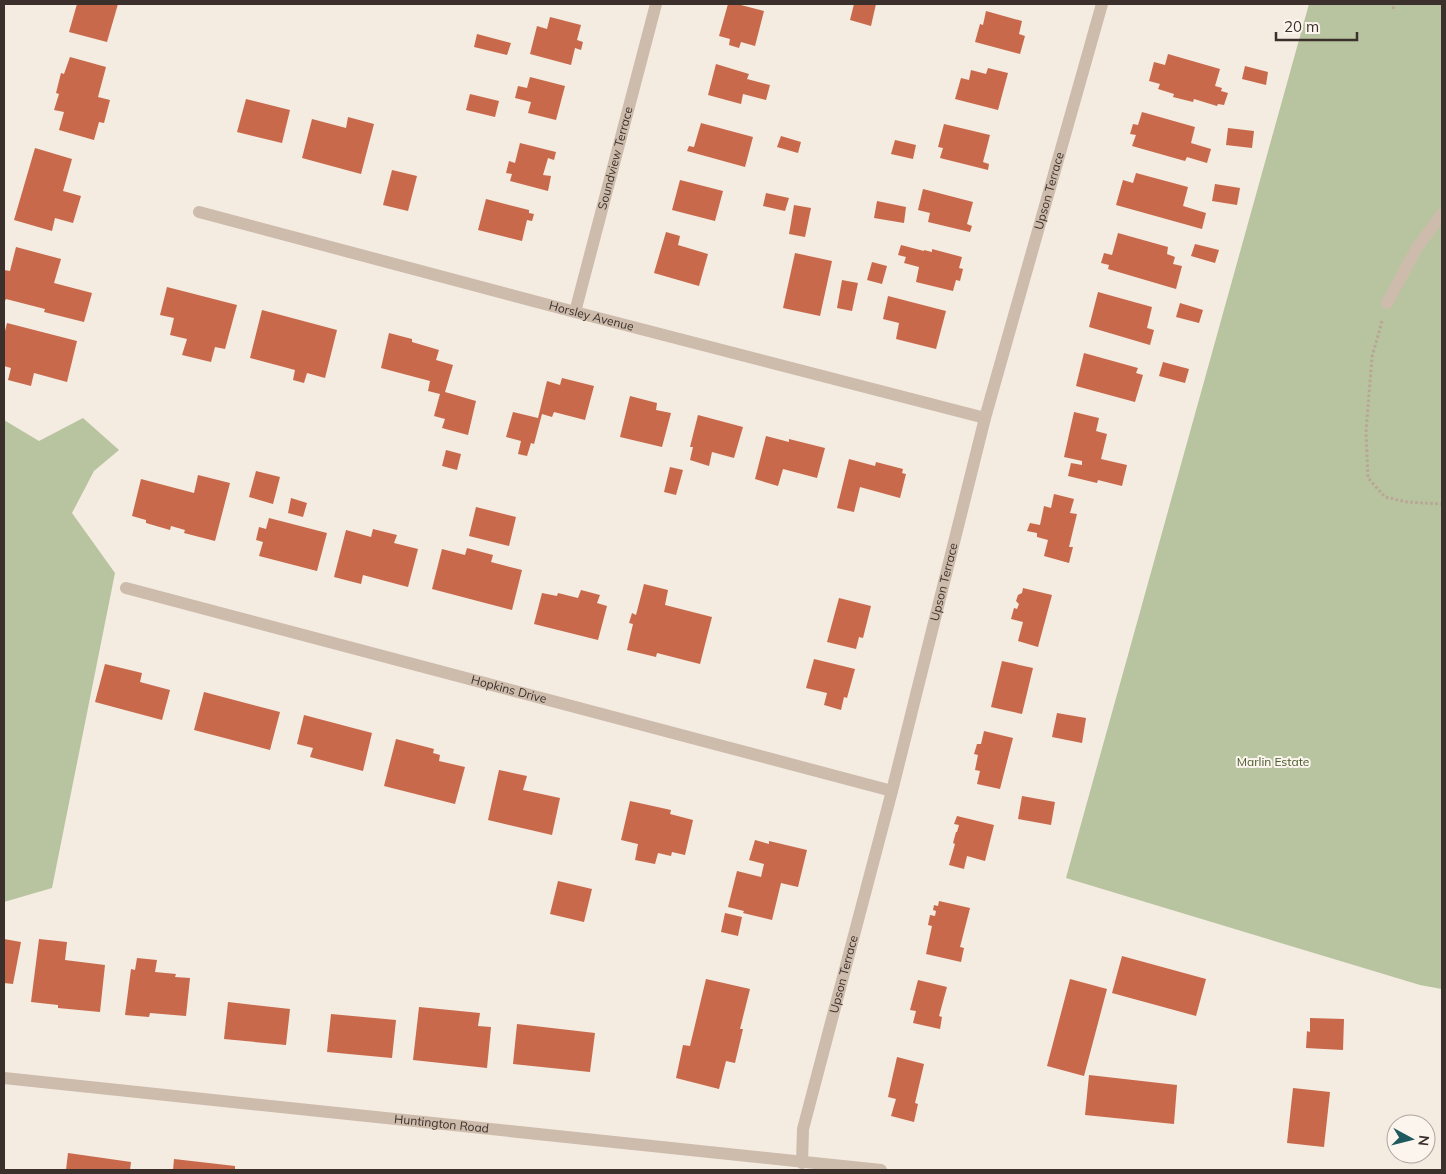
<svg xmlns="http://www.w3.org/2000/svg" width="1446" height="1174" font-family="Mulish,sans-serif">
	<rect width="100%" height="100%" fill="#f4ebe1"/>
	<path fill="#b8c4a0" d="M 1309,4 L 1442,4 L 1442,989 L 1420,985 L 1066,878 Z
		M 83,418 L 119,450 L 94,471 L 72,513 L 115,573 L 52,888 L 4,902 L 4,420 L 39,441 Z"/>
	<path fill="#c8694b" d="M 77,4 L 118,4 L 107,42 L 69,32 Z
		M 728,4 L 737,4 L 764,11 L 755,46 L 741,42 L 739,48 L 729,45 L 730,39 L 719,36 Z
		M 854,4 L 876,4 L 871,26 L 850,20 Z
		M 986,11 L 1022,21 L 1019,34 L 1025,36 L 1020,54 L 975,42 L 980,24 L 983,25 Z
		M 550,17 L 581,25 L 577,40 L 583,42 L 581,50 L 575,48 L 571,65 L 530,54 L 537,26 L 547,29 Z
		M 477,34 L 511,43 L 507,55 L 474,47 Z
		M 1168,54 L 1220,69 L 1215,86 L 1222,88 L 1221,91 L 1228,93 L 1224,105 L 1218,104 L 1217,106 L 1194,99 L 1193,102 L 1173,97 L 1174,94 L 1158,89 L 1160,84 L 1149,81 L 1154,62 L 1165,65 Z
		M 70,57 L 106,67 L 98,97 L 110,100 L 104,123 L 99,122 L 94,140 L 59,130 L 64,112 L 54,110 L 59,94 L 56,93 L 61,73 L 64,74 Z
		M 716,64 L 749,74 L 747,79 L 770,85 L 766,100 L 743,94 L 741,104 L 708,95 Z
		M 1245,66 L 1268,72 L 1266,85 L 1242,79 Z
		M 988,68 L 1008,73 L 998,110 L 955,99 L 961,78 L 969,80 L 971,70 L 986,74 Z
		M 530,77 L 565,86 L 556,120 L 528,113 L 531,102 L 515,98 L 518,86 L 527,88 Z
		M 470,94 L 499,101 L 495,117 L 466,110 Z
		M 246,99 L 290,110 L 282,143 L 237,132 Z
		M 1142,112 L 1195,127 L 1191,143 L 1211,149 L 1207,163 L 1187,157 L 1185,161 L 1132,146 L 1136,135 L 1130,134 L 1133,124 L 1138,125 Z
		M 348,117 L 374,124 L 361,174 L 302,158 L 312,119 L 346,128 Z
		M 701,123 L 753,137 L 745,167 L 687,151 L 689,146 L 694,147 Z
		M 944,124 L 990,135 L 983,162 L 989,164 L 988,170 L 940,158 L 943,148 L 938,147 Z
		M 1228,128 L 1254,131 L 1252,148 L 1226,145 Z
		M 781,136 L 801,142 L 798,153 L 777,147 Z
		M 895,140 L 916,145 L 913,159 L 891,154 Z
		M 520,143 L 556,152 L 554,160 L 548,158 L 543,175 L 551,176 L 548,191 L 510,181 L 512,174 L 506,173 L 509,161 L 515,163 Z
		M 35,148 L 72,159 L 63,191 L 81,196 L 73,223 L 55,218 L 52,231 L 14,220 Z
		M 392,170 L 417,176 L 408,211 L 383,205 Z
		M 1136,173 L 1188,187 L 1183,206 L 1206,213 L 1202,229 L 1116,205 L 1123,180 L 1133,183 Z
		M 680,180 L 723,191 L 715,221 L 672,210 Z
		M 1215,184 L 1240,188 L 1237,205 L 1212,201 Z
		M 923,189 L 973,202 L 967,224 L 972,226 L 970,232 L 928,222 L 930,213 L 918,210 Z
		M 766,193 L 789,198 L 785,211 L 763,206 Z
		M 486,199 L 529,210 L 529,213 L 534,214 L 532,221 L 527,220 L 522,241 L 478,230 Z
		M 877,201 L 906,207 L 904,223 L 874,218 Z
		M 794,205 L 811,208 L 805,237 L 789,234 Z
		M 666,232 L 680,236 L 678,245 L 708,254 L 699,286 L 654,273 Z
		M 1118,233 L 1168,247 L 1167,254 L 1175,257 L 1173,264 L 1182,266 L 1176,289 L 1108,269 L 1109,265 L 1101,263 L 1104,253 L 1112,255 Z
		M 1195,244 L 1219,250 L 1215,263 L 1191,256 Z
		M 901,245 L 924,251 L 924,250 L 932,252 L 932,249 L 962,257 L 959,268 L 963,269 L 960,281 L 956,280 L 953,291 L 916,282 L 919,267 L 904,263 L 906,257 L 898,255 Z
		M 16,247 L 61,259 L 54,283 L 92,293 L 84,322 L 44,312 L 45,309 L 6,299 L 4,303 L 4,270 L 10,271 Z
		M 795,253 L 832,261 L 820,316 L 783,308 Z
		M 872,262 L 887,266 L 882,284 L 867,280 Z
		M 842,280 L 858,283 L 852,311 L 837,308 Z
		M 167,287 L 237,305 L 225,349 L 215,347 L 211,362 L 182,355 L 187,339 L 170,335 L 174,318 L 160,315 Z
		M 1098,292 L 1152,307 L 1147,328 L 1154,330 L 1150,345 L 1089,327 Z
		M 888,296 L 946,311 L 936,349 L 896,339 L 899,323 L 883,319 Z
		M 1180,303 L 1203,310 L 1199,323 L 1176,317 Z
		M 262,310 L 337,330 L 325,378 L 307,373 L 304,383 L 293,380 L 295,370 L 250,358 Z
		M 7,323 L 77,341 L 67,382 L 34,373 L 31,386 L 8,380 L 11,368 L 4,366 L 4,335 Z
		M 389,333 L 412,339 L 412,342 L 439,350 L 436,360 L 453,365 L 445,392 L 476,401 L 468,435 L 442,428 L 445,419 L 434,416 L 440,394 L 428,391 L 430,381 L 381,368 Z
		M 1084,353 L 1138,368 L 1136,373 L 1143,375 L 1135,402 L 1076,386 Z
		M 1163,362 L 1189,369 L 1185,383 L 1159,376 Z
		M 562,378 L 594,386 L 585,420 L 554,412 L 552,417 L 542,414 L 534,444 L 531,443 L 527,456 L 518,454 L 521,441 L 506,437 L 513,412 L 538,418 L 547,381 L 560,385 Z
		M 630,396 L 657,403 L 656,410 L 671,413 L 662,447 L 620,437 Z
		M 1074,412 L 1099,418 L 1096,431 L 1107,434 L 1101,459 L 1127,465 L 1122,486 L 1098,480 L 1097,483 L 1068,476 L 1071,463 L 1082,465 L 1082,461 L 1064,457 Z
		M 698,415 L 743,427 L 734,458 L 712,452 L 709,466 L 690,460 L 693,447 L 690,447 Z
		M 766,436 L 789,442 L 789,439 L 825,448 L 817,478 L 783,469 L 778,486 L 755,479 Z
		M 446,450 L 461,454 L 457,470 L 442,466 Z
		M 849,459 L 875,466 L 876,462 L 903,469 L 902,473 L 906,474 L 900,498 L 860,487 L 854,512 L 837,508 Z
		M 670,467 L 683,470 L 676,495 L 664,492 Z
		M 256,471 L 280,477 L 273,504 L 249,497 Z
		M 198,475 L 230,483 L 215,541 L 184,533 L 185,530 L 171,526 L 170,530 L 146,523 L 146,520 L 132,516 L 141,479 L 194,493 Z
		M 1054,494 L 1074,499 L 1070,513 L 1077,514 L 1069,547 L 1073,547 L 1069,563 L 1044,556 L 1048,540 L 1037,537 L 1037,533 L 1027,531 L 1030,523 L 1040,525 L 1044,506 L 1051,508 Z
		M 291,498 L 307,503 L 303,517 L 288,513 Z
		M 476,507 L 516,517 L 509,546 L 469,536 Z
		M 269,518 L 327,533 L 317,571 L 259,556 L 263,542 L 256,540 L 259,527 L 266,529 Z
		M 373,529 L 397,535 L 394,543 L 418,549 L 408,587 L 363,575 L 361,584 L 334,577 L 346,530 L 371,537 Z
		M 467,548 L 493,555 L 491,562 L 522,570 L 512,610 L 432,589 L 442,549 L 465,555 Z
		M 644,584 L 668,590 L 665,605 L 712,617 L 700,664 L 657,653 L 656,657 L 627,650 L 633,624 L 629,623 L 632,613 L 636,615 Z
		M 1023,588 L 1052,595 L 1038,647 L 1018,641 L 1023,622 L 1011,619 L 1014,608 L 1017,609 L 1019,604 L 1016,601 L 1018,595 L 1022,593 Z
		M 581,590 L 600,595 L 597,603 L 607,606 L 598,640 L 534,624 L 542,593 L 557,596 L 558,593 L 578,598 Z
		M 839,598 L 871,606 L 863,638 L 859,637 L 856,649 L 827,642 Z
		M 814,659 L 855,669 L 847,698 L 844,697 L 841,710 L 824,705 L 827,693 L 806,688 Z
		M 1002,661 L 1033,668 L 1022,714 L 991,707 Z
		M 105,664 L 142,673 L 140,682 L 170,690 L 162,720 L 95,702 Z
		M 204,692 L 280,712 L 270,750 L 194,730 Z
		M 1057,713 L 1086,718 L 1082,743 L 1052,737 Z
		M 304,715 L 372,733 L 363,771 L 310,757 L 313,748 L 297,744 Z
		M 984,731 L 1013,738 L 1000,789 L 977,784 L 980,771 L 975,770 L 978,755 L 974,754 L 977,744 L 981,744 Z
		M 396,739 L 434,749 L 433,753 L 440,755 L 439,761 L 465,767 L 455,804 L 384,786 Z
		M 499,770 L 527,776 L 523,790 L 560,798 L 552,835 L 488,820 Z
		M 1022,796 L 1055,802 L 1051,825 L 1018,819 Z
		M 630,801 L 671,810 L 670,814 L 693,820 L 685,855 L 672,852 L 671,856 L 658,853 L 655,864 L 635,860 L 638,844 L 621,840 Z
		M 957,816 L 994,825 L 985,861 L 967,856 L 964,869 L 949,865 L 955,844 L 953,843 L 956,832 L 957,832 L 959,825 L 954,824 Z
		M 755,840 L 769,844 L 769,841 L 807,850 L 798,887 L 781,883 L 772,920 L 743,913 L 744,911 L 728,907 L 737,871 L 761,877 L 764,864 L 749,860 Z
		M 558,881 L 592,889 L 584,922 L 550,914 Z
		M 939,901 L 970,908 L 960,947 L 964,948 L 961,962 L 926,954 L 932,926 L 928,925 L 930,915 L 935,916 L 936,911 L 933,910 L 934,905 L 938,906 Z
		M 725,913 L 742,917 L 738,936 L 721,932 Z
		M 4,939 L 21,942 L 13,984 L 4,983 Z
		M 39,939 L 67,942 L 65,960 L 105,965 L 100,1012 L 58,1008 L 58,1005 L 31,1002 Z
		M 1122,956 L 1206,979 L 1196,1016 L 1112,993 Z
		M 137,958 L 157,960 L 155,972 L 176,974 L 175,977 L 190,978 L 186,1016 L 150,1013 L 149,1017 L 125,1015 L 131,969 L 135,970 Z
		M 706,979 L 750,989 L 740,1029 L 743,1029 L 735,1063 L 726,1061 L 719,1089 L 676,1078 L 683,1045 L 690,1046 Z
		M 1070,979 L 1107,989 L 1084,1076 L 1047,1066 Z
		M 918,980 L 947,987 L 939,1016 L 942,1017 L 940,1029 L 913,1023 L 916,1011 L 910,1010 Z
		M 228,1002 L 290,1009 L 286,1045 L 224,1039 Z
		M 419,1007 L 480,1013 L 478,1026 L 491,1027 L 487,1068 L 413,1060 Z
		M 331,1014 L 396,1020 L 392,1058 L 327,1052 Z
		M 1310,1018 L 1344,1019 L 1343,1050 L 1306,1048 L 1307,1031 L 1310,1032 Z
		M 517,1024 L 595,1033 L 590,1072 L 513,1064 Z
		M 897,1057 L 924,1064 L 915,1103 L 918,1104 L 914,1122 L 891,1116 L 896,1099 L 888,1097 Z
		M 1089,1075 L 1177,1085 L 1174,1124 L 1085,1115 Z
		M 1293,1088 L 1330,1092 L 1324,1147 L 1287,1143 Z
		M 68,1153 L 131,1162 L 130,1170 L 66,1170 Z
		M 174,1159 L 235,1166 L 235,1170 L 173,1170 Z"/>
	<g fill="none" stroke-linecap="round" stroke-linejoin="round">
		<path stroke="#b9a596" stroke-width="3" stroke-dasharray="2.5 2.5" stroke-linecap="butt" d="M 1393,9 L 1394,4
			M 1382,321 L 1372,357 L 1366,432 L 1368,478 L 1385,497 L 1407,502 L 1442,504"/>
		<g stroke="#cdbbac" stroke-width="12">
			<path id="s1" d="M 199,212 L 575,312 L 985,418"/>
			<path d="M 1387,303 L 1418,246 L 1442,214"/>
			<path id="s2" d="M 575,312 L 656,4"/>
			<path id="s3" d="M 126,588 L 892,791"/>
			<path id="s4" d="M 4,1078 L 881,1170"/>
			<path id="s5" d="M 802,1163 L 803,1129 L 892,791 L 985,418 L 1102,4"/>
		</g>
	</g>
	<g text-anchor="middle" stroke-width="4" stroke-linejoin="round" paint-order="stroke">
		<g font-size="12" fill="#3b302b" stroke="#fbf5ee">
			<text dy="4" stroke="none"><textPath href="#s2" startOffset="159">Soundview Terrace</textPath></text>
			<text dy="4" stroke="none"><textPath href="#s5" startOffset="1004">Upson Terrace</textPath></text>
			<text dy="4" stroke="none"><textPath href="#s1" startOffset="406">Horsley Avenue</textPath></text>
			<text dy="4" stroke="none"><textPath href="#s5" startOffset="599">Upson Terrace</textPath></text>
			<text dy="4" stroke="none"><textPath href="#s3" startOffset="396">Hopkins Drive</textPath></text>
			<text dy="4" stroke="none"><textPath href="#s5" startOffset="194">Upson Terrace</textPath></text>
			<text dy="4" stroke="none"><textPath href="#s4" startOffset="440">Huntington Road</textPath></text>
		</g>
		<g font-size="12" fill="#4a5a2e" stroke="#fbf5ee">
			<text x="1273" y="766">Marlin Estate</text>
		</g>
	</g>
	<rect width="1446" height="1174" fill="none" stroke="#3b302b" stroke-width="10"/>
	<g transform="translate(1411 1139) rotate(97)"><circle r="24" fill="#fbf5ee" stroke="#aea6a0"/>
	<path d="M0-4L9 19L0 12L-9 19Z" fill="#1f5a5e"/>
	<text y="-8" font-size="14" font-weight="bold" text-anchor="middle" fill="#3b302b">N</text>
	</g>
	<path d="M1276 32v8h81v-8" fill="none" stroke="#3b302b" stroke-width="2.5"/>
	<text x="1284" y="32" font-size="15" fill="#3b302b" stroke="#fbf5ee" stroke-width="4" paint-order="stroke">20 m</text>
</svg>
